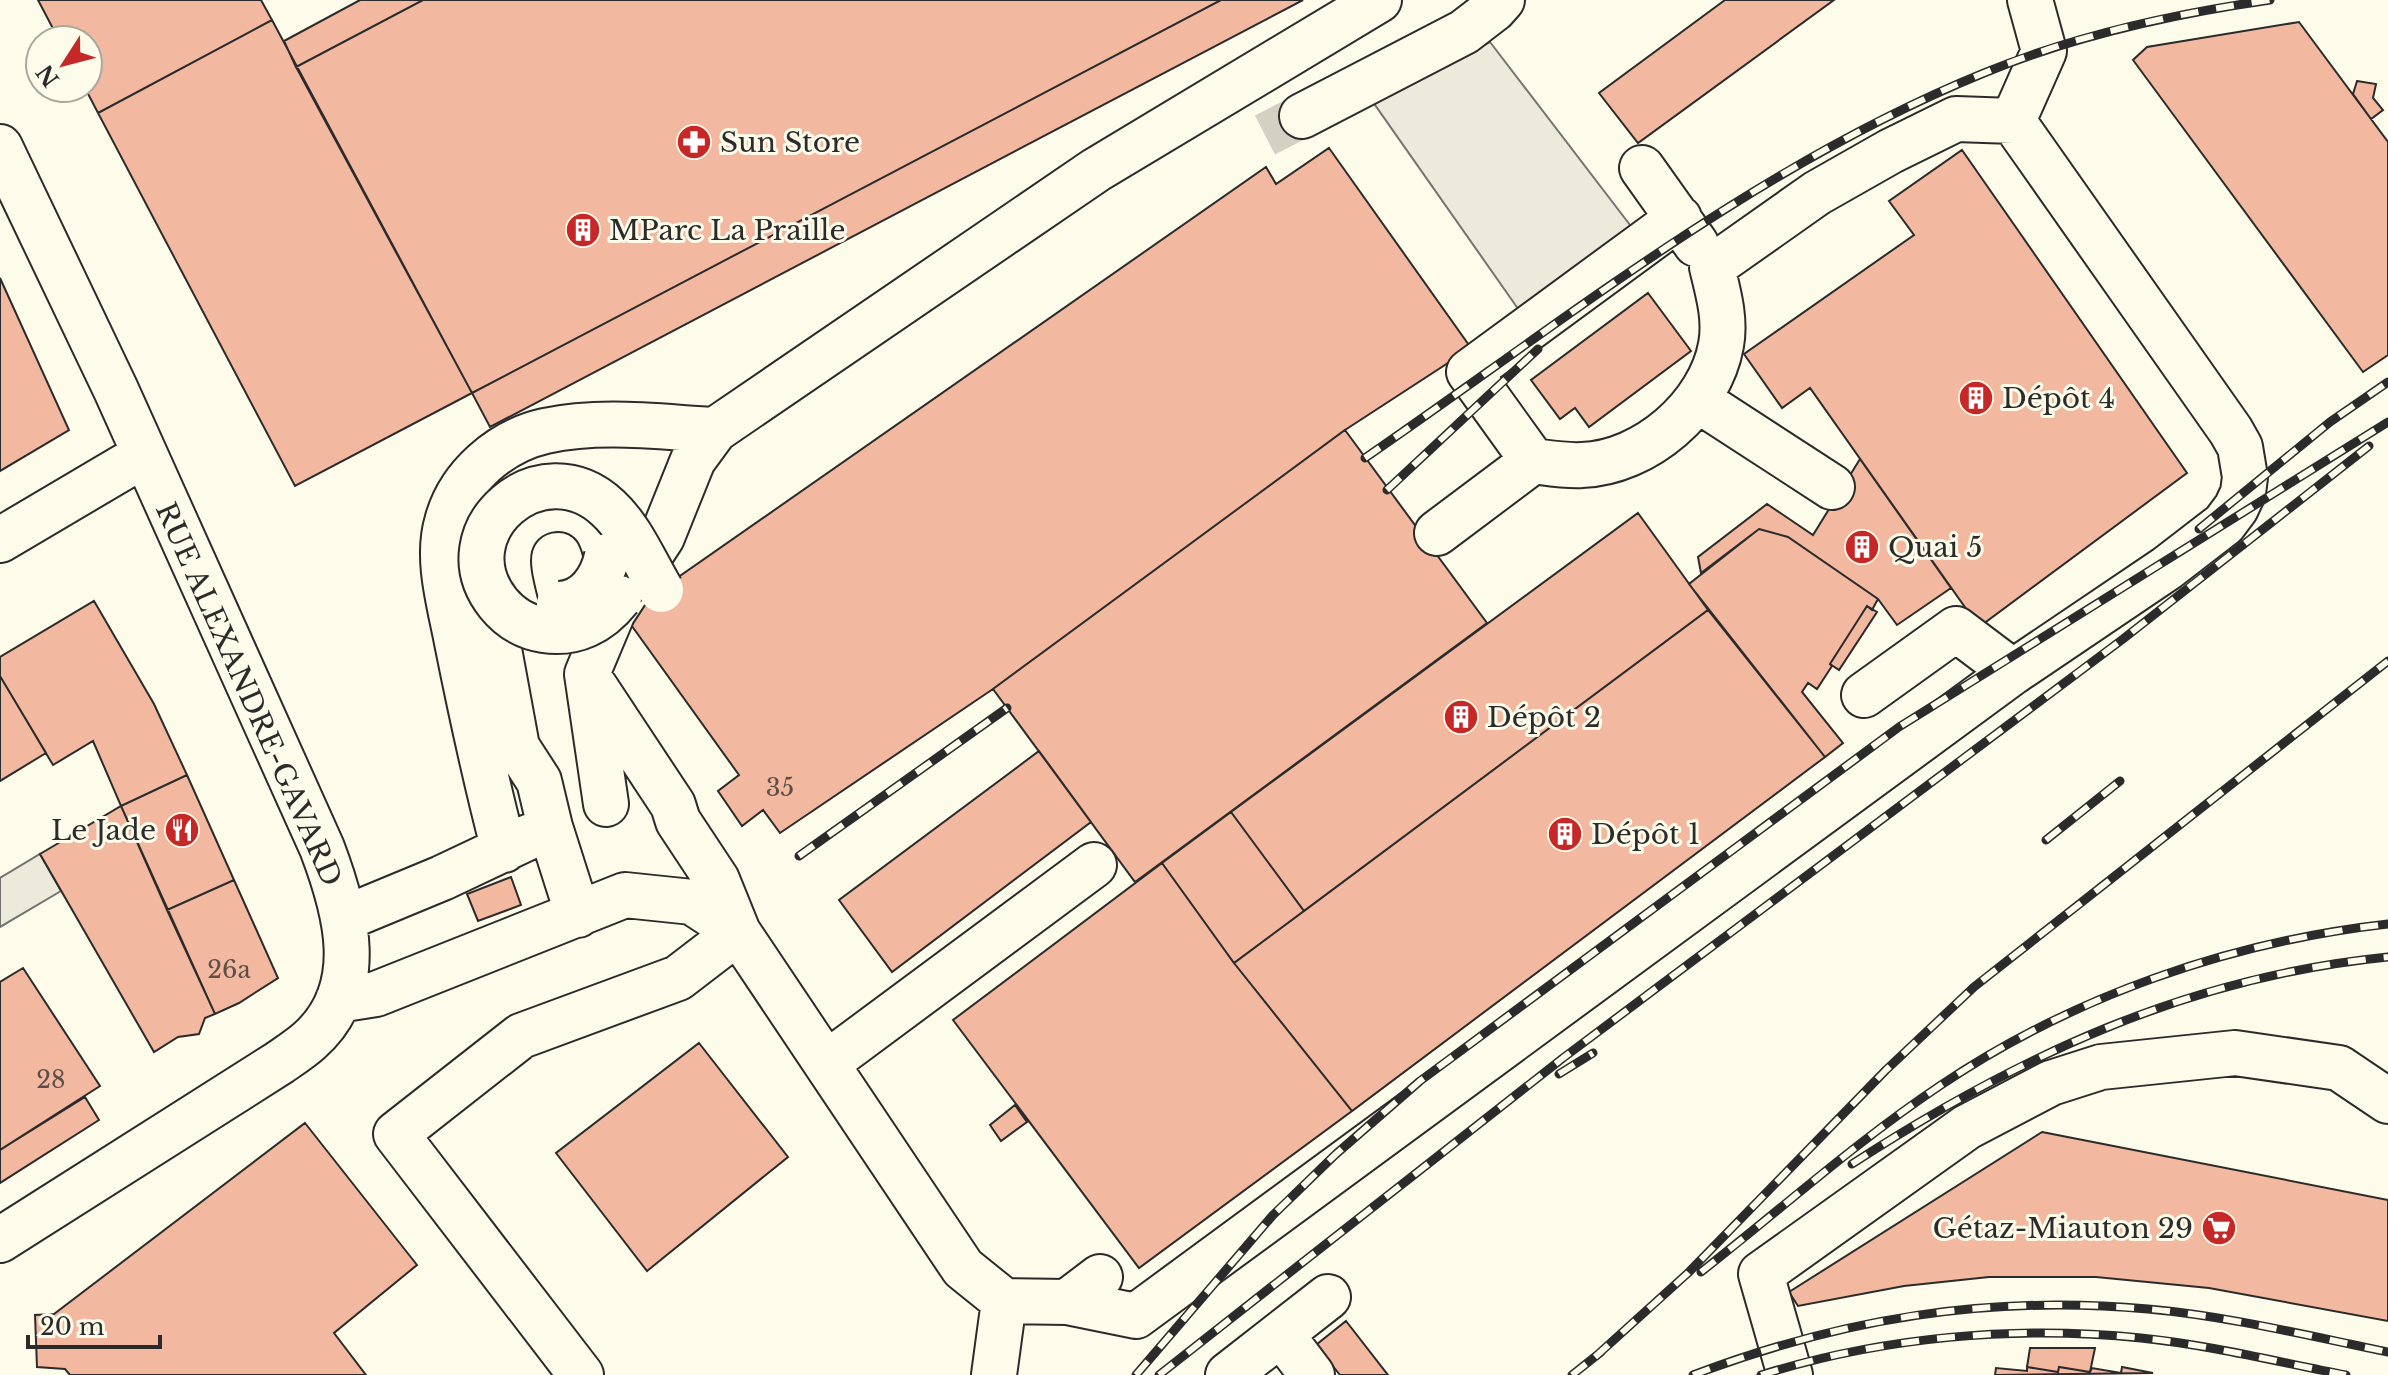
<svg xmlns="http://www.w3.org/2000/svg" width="2388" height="1375" font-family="'Libre Baskerville',serif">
	<rect width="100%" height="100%" fill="#fdfbea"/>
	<path fill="#ecebdb" stroke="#74746e" stroke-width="2" d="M 1490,42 L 1630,225 L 1614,251 L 1521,313 L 1373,102 Z
		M 40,854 L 61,891 L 0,927 L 0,878 Z"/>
	<path fill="#f2b8a0" stroke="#2b2b2b" stroke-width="2" d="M 38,0 L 261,0 L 272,20 L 98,113 L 85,88 L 88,88 L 88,40 L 59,40 Z
		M 360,0 L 423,0 L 296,67 L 284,41 Z
		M 423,0 L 1221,0 L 472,393 L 296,67 Z
		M 1221,0 L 1303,0 L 490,427 L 472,393 Z
		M 1725,0 L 1834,0 L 1638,143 L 1599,93 Z
		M 272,20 L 472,393 L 295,486 L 98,113 Z
		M 2299,22 L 2388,142 L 2388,355 L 2363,372 L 2133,60 L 2147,47 Z
		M 2357,81 L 2376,84 L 2373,98 L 2383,110 L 2371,119 L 2353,94 Z
		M 1329,148 L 1471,348 L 1345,430 L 993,689 L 780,833 L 763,810 L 742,826 L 718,791 L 739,775 L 624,615 L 1266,167 L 1276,184 Z
		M 1962,150 L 2187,473 L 1979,627 L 1810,388 L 1782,408 L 1744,354 L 1914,235 L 1889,201 Z
		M 0,278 L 69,430 L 0,471 Z
		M 1648,293 L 1691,351 L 1589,427 L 1575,408 L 1560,419 L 1531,380 Z
		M 1345,430 L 1487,623 L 1135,882 L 993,689 Z
		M 1860,459 L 1951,588 L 1897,625 L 1878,599 L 1788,537 L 1759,529 L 1701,573 L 1698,557 L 1767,504 L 1813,535 Z
		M 1638,513 L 1708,610 L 1304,911 L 1231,812 Z
		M 1759,529 L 1788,537 L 1878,599 L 1872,610 L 1867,606 L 1830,664 L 1832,666 L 1817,689 L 1808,683 L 1802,692 L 1843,743 L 1825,757 L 1689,584 Z
		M 94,601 L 154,704 L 187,775 L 121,806 L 93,741 L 53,765 L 0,676 L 0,657 Z
		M 1867,606 L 1877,612 L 1839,670 L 1830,664 Z
		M 1708,610 L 1825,757 L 1352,1111 L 1234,963 Z
		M 0,676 L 46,753 L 0,781 Z
		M 1039,751 L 1091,822 L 892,972 L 839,900 Z
		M 187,775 L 234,880 L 167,910 L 121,806 Z
		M 121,806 L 215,1014 L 205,1018 L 199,1034 L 178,1037 L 154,1052 L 40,854 Z
		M 1231,812 L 1304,911 L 1234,963 L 1162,863 Z
		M 1162,863 L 1234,963 L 1352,1111 L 1139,1268 L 953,1020 Z
		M 511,877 L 521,905 L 478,921 L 467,894 Z
		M 234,880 L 278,978 L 239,1003 L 215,1014 L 167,910 Z
		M 23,968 L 100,1086 L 0,1150 L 0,982 Z
		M 699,1043 L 788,1157 L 647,1271 L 556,1153 Z
		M 85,1097 L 99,1120 L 0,1183 L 0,1150 Z
		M 1015,1105 L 1027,1122 L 1001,1141 L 990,1125 Z
		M 305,1123 L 417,1265 L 334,1333 L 366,1375 L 70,1375 L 65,1369 L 37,1367 L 35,1315 L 54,1314 Z
		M 2042,1132 L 2388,1200 L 2388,1321 L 2209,1288 L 2096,1277 L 1989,1277 L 1904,1286 L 1798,1306 L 1789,1292 Z
		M 1346,1321 L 1388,1375 L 1340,1375 L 1316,1345 Z
		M 2030,1348 L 2095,1348 L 2090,1372 L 2059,1367 L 2058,1372 L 2027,1367 Z
		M 2027,1367 L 2058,1372 L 2059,1367 L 2090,1372 L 2092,1368 L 2121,1373 L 2122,1367 L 2153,1373 L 1995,1375 L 1996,1368 L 2027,1371 Z"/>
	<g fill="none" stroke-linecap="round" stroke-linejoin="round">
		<path stroke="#d3d1c4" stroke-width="44" stroke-dasharray="44 22" stroke-linecap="butt" d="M 1265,135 L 1302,116"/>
		<g stroke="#2b2b2b" stroke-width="48">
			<path id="minor" d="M 1302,116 L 1464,32 L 1494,9 L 1502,0
				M 0,147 L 116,390 L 322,848 C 346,911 368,989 309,1041 C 300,1049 289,1056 279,1063 L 0,1240
				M 1642,168 L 1696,244
				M 1698,400 L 1832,487
				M 1533,461 L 1469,372 L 1679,218
				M 1437,533 L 1533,461 C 1549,463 1566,466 1582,465 C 1645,463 1710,407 1721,345 C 1726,319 1718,292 1712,267 L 1817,193 L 1891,151 L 1956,119 L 2013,121
				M 0,540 L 144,455
				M 485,573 L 517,747 L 539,781 L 550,827 L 578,915
				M 518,614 C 513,592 504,566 510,545 C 520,507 571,496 595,527 C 602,536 604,546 607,556
				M 593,684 L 673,805 L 678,821 L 717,880 L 738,932 L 963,1268 L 1004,1301 L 1067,1302 L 1100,1277
				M 1864,695 L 1956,629 L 2013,672
				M 606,804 L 587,674 L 613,612 L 662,537 L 693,460 L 715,430 L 1096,170 L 1379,0
				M 504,850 C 486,781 471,712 457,642 C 450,605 436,559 447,522 C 459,476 501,441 545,431 C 601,419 659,427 715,430
				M 343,919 L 442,878 L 531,836
				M 338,1000 L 376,994 L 625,895 L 692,902 L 738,932
				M 827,1063 L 1094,865
				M 1067,1302 L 1136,1316 L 2013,672 L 2167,568 L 2224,524 L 2236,508 L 2243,493 L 2245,477 L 2240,447 L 2231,431 L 2013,121 L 2044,51 L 2030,0
				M 1281,1334 L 1312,1375
				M 581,1375 L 396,1134 L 521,1036 L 678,978 L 738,932
				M 994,1375 L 1004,1301
				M 1228,1375 L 1328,1297
				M 1790,1375 L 1761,1274 L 1967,1127 L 2051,1083 L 2101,1067 L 2235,1053 L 2339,1068 L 2388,1101"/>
		</g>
		<use href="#minor" stroke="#fdfbea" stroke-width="44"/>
		<g stroke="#2b2b2b" stroke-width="9">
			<path id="rail" d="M 1365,458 C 1564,321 1758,165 1984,73 C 2076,35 2172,14 2270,0
				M 1387,490 L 1538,349
				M 2199,529 L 2330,422 L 2388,382
				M 2046,840 L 2120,781
				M 799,856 L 1007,708
				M 1559,1074 L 1593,1053
				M 1852,1164 C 2019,1056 2187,977 2388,957
				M 1701,1272 C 1780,1210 1857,1141 1941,1085 C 2074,996 2229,942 2388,924
				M 1595,1357 L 1688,1273 L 1886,1070 L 1974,987 L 2388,661
				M 1136,1375 L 1273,1215 L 1336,1154 L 1420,1081 L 1899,727 L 2388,422
				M 1159,1375 L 1563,1058 L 2123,639 L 2369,446
				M 1572,1375 L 1601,1352
				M 1693,1375 C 1844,1318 1987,1295 2148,1309 C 2228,1316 2309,1336 2388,1352
				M 1761,1375 C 1882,1337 2015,1325 2141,1338 C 2210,1345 2278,1362 2346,1375"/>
		</g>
		<use href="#rail" stroke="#fdfbea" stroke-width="6" stroke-dasharray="18" stroke-linecap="butt"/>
		<g stroke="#2b2b2b" stroke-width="48" stroke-linecap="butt">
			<path id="minor-bridge" d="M 619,598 C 600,622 575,635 544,630 C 525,627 510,618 498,603 C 442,532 541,445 608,508 C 631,529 645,563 661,590
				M 559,604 C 586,603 602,580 607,556"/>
		</g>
		<use href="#minor-bridge" stroke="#fdfbea" stroke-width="44"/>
	</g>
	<defs>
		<g id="pharmacy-disc" transform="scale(1.8)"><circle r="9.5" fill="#c62828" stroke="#fdfbea"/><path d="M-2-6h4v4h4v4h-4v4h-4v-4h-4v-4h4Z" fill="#fff"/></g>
		<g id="building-disc" transform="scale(1.8)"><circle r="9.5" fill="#c62828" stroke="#fdfbea"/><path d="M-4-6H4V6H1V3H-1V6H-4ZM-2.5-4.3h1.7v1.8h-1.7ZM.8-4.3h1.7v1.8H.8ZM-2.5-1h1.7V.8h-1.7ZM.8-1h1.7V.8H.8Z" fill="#fff"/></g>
		<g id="restaurant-disc" transform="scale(1.8)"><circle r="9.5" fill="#c62828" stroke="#fdfbea"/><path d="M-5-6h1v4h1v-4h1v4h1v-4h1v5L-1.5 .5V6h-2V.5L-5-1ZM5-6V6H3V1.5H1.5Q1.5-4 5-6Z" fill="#fff"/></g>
		<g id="supermarket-disc" transform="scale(1.8)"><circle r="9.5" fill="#c62828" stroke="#fdfbea"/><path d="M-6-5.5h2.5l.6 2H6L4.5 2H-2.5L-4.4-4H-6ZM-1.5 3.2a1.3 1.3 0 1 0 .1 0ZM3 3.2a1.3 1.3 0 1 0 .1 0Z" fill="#fff"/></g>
	</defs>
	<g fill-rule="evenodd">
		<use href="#pharmacy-disc" x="694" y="142"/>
		<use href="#building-disc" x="583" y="230"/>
		<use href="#building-disc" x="1976" y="398"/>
		<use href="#building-disc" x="1862" y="547"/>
		<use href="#building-disc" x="1461" y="717"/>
		<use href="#restaurant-disc" x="182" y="830"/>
		<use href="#building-disc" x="1565" y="834"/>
		<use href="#supermarket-disc" x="2219" y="1228"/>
	</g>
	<g text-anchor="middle" stroke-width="6" stroke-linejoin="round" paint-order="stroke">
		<g font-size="24" fill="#5d4e48">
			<text x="780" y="796">35</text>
			<text x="229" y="978">26a</text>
			<text x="51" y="1088">28</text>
		</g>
		<g font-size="28" fill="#2b2b2b" stroke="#fdfbea" text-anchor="start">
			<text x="720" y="152">Sun Store</text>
			<text x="609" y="240">MParc La Praille</text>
			<text x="2002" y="408">Dépôt 4</text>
			<text x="1888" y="557">Quai 5</text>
			<text x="1487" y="727">Dépôt 2</text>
			<text x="156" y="840" text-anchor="end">Le Jade</text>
			<text x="1591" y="844">Dépôt 1</text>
			<text x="2193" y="1238" text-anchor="end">Gétaz-Miauton 29</text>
		</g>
		<g font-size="28" fill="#2b2b2b" stroke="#fdfbea">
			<text transform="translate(249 694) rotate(66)" y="10">RUE ALEXANDRE-GAVARD</text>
		</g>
	</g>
	<g transform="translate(64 64) rotate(234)"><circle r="38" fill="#fdfbea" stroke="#a9a89e" stroke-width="2"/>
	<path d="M0-6L14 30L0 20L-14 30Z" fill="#c62828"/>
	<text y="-12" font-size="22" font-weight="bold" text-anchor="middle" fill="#2b2b2b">N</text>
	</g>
	<path d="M28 1335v12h132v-12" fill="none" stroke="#2b2b2b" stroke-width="4"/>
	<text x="40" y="1335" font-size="24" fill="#2b2b2b" stroke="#fdfbea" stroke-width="6" paint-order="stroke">20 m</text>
</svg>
